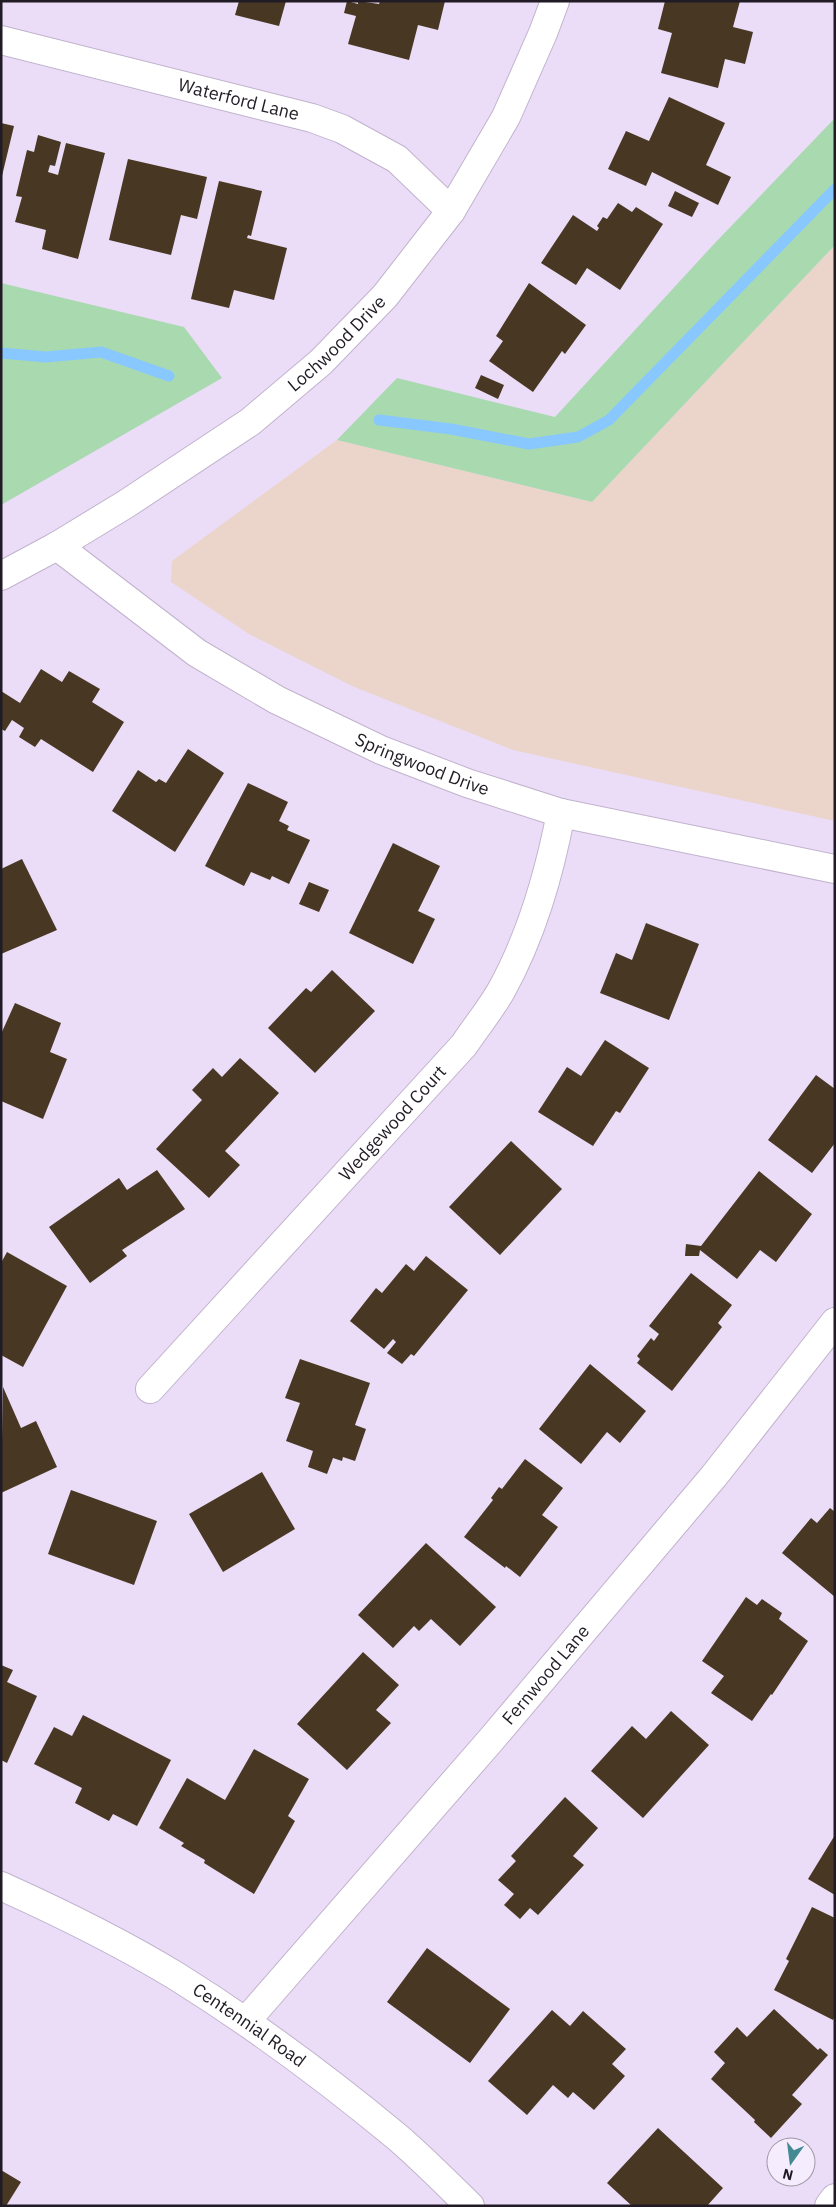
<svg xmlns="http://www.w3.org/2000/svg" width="836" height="2207" font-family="'IBM Plex Sans',sans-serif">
	<rect width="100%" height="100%" fill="#ebdcf7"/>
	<path fill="#ebd4c9" d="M 835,245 L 835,821 L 513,750 L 352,686 L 249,634 L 171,582 L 172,561 L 337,440 L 592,502 Z"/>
	<path fill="#a9d9af" d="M 835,118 L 835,245 L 592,502 L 337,440 L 397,378 L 555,417 L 714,244 Z
		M 1,283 L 184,327 L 222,378 L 1,505 Z"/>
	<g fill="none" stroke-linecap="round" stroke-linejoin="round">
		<path stroke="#89c8fe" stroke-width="11" d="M 1,353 L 46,357 L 101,352 L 169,376
			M 379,420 L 451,429 L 529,444 L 578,437 L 609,420 L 835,189"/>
	</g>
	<path fill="#483823" d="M 239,1 L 286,1 L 279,26 L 235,15 Z
		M 347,1 L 358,4 L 358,1 L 379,4 L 380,1 L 445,1 L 438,30 L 418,25 L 409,60 L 348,44 L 356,16 L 344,13 Z
		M 665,1 L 740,1 L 733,27 L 753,32 L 745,64 L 725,59 L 718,88 L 661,73 L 672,33 L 658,29 Z
		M 669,97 L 725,123 L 706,165 L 731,177 L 718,205 L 652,172 L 646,186 L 608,169 L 626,131 L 649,141 Z
		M 1,123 L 14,126 L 2,176 L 1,176 Z
		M 38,135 L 61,142 L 55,166 L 50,165 L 48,172 L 58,175 L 66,143 L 105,153 L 78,259 L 42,249 L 46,230 L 15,222 L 22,197 L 16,196 L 27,150 L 34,152 Z
		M 128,159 L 207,177 L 197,219 L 181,215 L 171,255 L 109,240 Z
		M 219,181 L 262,191 L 251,236 L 248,235 L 247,238 L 287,248 L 274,300 L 234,290 L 229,308 L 191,299 Z
		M 675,191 L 699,203 L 692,217 L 668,206 Z
		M 618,203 L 632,212 L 636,207 L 663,224 L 620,290 L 587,268 L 576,285 L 541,263 L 573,215 L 597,231 L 599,228 L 597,226 L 603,217 L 607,219 Z
		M 529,283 L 586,325 L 565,354 L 562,351 L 533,392 L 489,361 L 503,341 L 496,336 Z
		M 481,375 L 504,385 L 498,399 L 475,388 Z
		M 41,669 L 62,682 L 69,671 L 100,689 L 92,702 L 124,722 L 93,772 L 41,739 L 35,747 L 19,737 L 24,728 L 12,720 L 5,731 L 1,729 L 1,691 L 20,703 Z
		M 188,749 L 224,773 L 175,852 L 112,811 L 138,770 L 156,782 L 159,779 L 166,783 Z
		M 248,783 L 288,802 L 279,821 L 289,826 L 287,830 L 310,840 L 289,884 L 272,876 L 270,880 L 251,872 L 244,886 L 205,866 Z
		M 393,843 L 440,866 L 418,911 L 435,919 L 413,964 L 349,933 Z
		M 22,859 L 57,930 L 1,954 L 1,869 Z
		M 309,882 L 329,890 L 319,912 L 299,904 Z
		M 646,923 L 699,944 L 669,1020 L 600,993 L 616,953 L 632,960 Z
		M 332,970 L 375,1011 L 315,1073 L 268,1028 L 306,988 L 311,992 Z
		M 15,1003 L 61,1023 L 50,1052 L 67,1059 L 43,1119 L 1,1101 L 1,1034 Z
		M 605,1040 L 649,1068 L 620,1113 L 616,1111 L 593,1146 L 538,1112 L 567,1067 L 581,1076 Z
		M 240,1058 L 279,1093 L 225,1151 L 240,1165 L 209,1198 L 156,1149 L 202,1100 L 192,1090 L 213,1068 L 222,1077 Z
		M 816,1075 L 835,1089 L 835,1143 L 812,1173 L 768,1140 Z
		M 511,1141 L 562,1189 L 500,1255 L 449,1207 Z
		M 157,1170 L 185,1209 L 122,1250 L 127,1256 L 90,1283 L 49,1227 L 119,1178 L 127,1190 Z
		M 759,1171 L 812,1214 L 776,1262 L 760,1250 L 737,1279 L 700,1250 L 699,1256 L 685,1256 L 686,1244 L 701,1246 Z
		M 7,1252 L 67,1286 L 23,1367 L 1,1355 L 1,1263 Z
		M 426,1256 L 468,1290 L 414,1356 L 411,1354 L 402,1364 L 387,1353 L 396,1342 L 393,1339 L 384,1349 L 350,1321 L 376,1288 L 382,1293 L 406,1264 L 414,1271 Z
		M 691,1273 L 732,1305 L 718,1323 L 722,1327 L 672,1391 L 637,1363 L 640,1359 L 637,1356 L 651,1338 L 654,1341 L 659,1334 L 649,1326 Z
		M 300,1359 L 370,1383 L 355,1425 L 366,1429 L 355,1461 L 343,1457 L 342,1461 L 333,1458 L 327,1474 L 308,1467 L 313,1451 L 286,1441 L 300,1403 L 285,1398 Z
		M 590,1364 L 646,1411 L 620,1443 L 607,1432 L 581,1464 L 539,1429 Z
		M 3,1387 L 21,1428 L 36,1421 L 57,1467 L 1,1493 Z
		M 525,1459 L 563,1488 L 542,1515 L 558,1527 L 520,1577 L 506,1566 L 505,1568 L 464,1537 L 493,1500 L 491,1498 L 499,1487 L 502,1489 Z
		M 262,1472 L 295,1529 L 223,1572 L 189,1514 Z
		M 71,1490 L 157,1521 L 134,1585 L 48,1554 Z
		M 830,1508 L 835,1512 L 835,1597 L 782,1553 L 811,1518 L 817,1523 Z
		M 426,1543 L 496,1607 L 460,1646 L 431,1619 L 419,1631 L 414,1626 L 393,1648 L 358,1615 Z
		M 746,1597 L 757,1605 L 762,1599 L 782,1613 L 779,1619 L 808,1641 L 772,1695 L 771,1694 L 752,1721 L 711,1693 L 724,1676 L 702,1661 Z
		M 363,1652 L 399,1685 L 376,1710 L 391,1723 L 347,1770 L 297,1724 Z
		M 1,1665 L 13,1670 L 7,1682 L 37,1696 L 7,1763 L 1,1760 Z
		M 671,1711 L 709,1745 L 643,1818 L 591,1771 L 632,1726 L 646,1739 Z
		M 83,1715 L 171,1760 L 137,1826 L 113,1814 L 109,1821 L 75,1803 L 82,1788 L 34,1764 L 54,1727 L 72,1736 Z
		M 254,1749 L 309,1779 L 288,1816 L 295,1821 L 254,1894 L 204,1863 L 205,1860 L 181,1846 L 184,1843 L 159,1828 L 187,1778 L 225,1800 Z
		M 565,1797 L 598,1828 L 573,1856 L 584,1865 L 538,1915 L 530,1908 L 520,1919 L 504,1905 L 514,1894 L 498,1880 L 516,1861 L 511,1856 Z
		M 835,1835 L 835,1895 L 808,1879 Z
		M 812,1907 L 835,1918 L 835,2016 L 833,2020 L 774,1990 L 789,1961 L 786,1959 Z
		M 427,1948 L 510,2009 L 470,2063 L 387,2002 Z
		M 774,2009 L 818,2050 L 820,2048 L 828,2055 L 792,2095 L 802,2104 L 771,2138 L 754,2122 L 755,2120 L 711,2079 L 725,2063 L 714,2052 L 737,2027 L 747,2037 Z
		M 552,2010 L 570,2026 L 583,2011 L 626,2049 L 612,2064 L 625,2076 L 594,2110 L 573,2092 L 568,2098 L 553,2085 L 527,2115 L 488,2081 Z
		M 658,2128 L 723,2188 L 707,2206 L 632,2206 L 607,2183 Z
		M 1,2170 L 21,2182 L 6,2206 L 1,2206 Z"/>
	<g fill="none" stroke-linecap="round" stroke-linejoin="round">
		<g stroke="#c1b3cd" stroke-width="30">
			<g id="minor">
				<path id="s1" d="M 1,40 L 312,118 L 342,129 L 397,159 L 451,211"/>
				<path id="s2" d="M 57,546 L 197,653 L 277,700 L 381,750 L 467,783 L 561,813 L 835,869"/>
				<path id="s3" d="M 1,576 L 57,546 L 126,504 L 250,422 L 321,362 L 385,296 L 451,211 L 506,117 L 543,33 L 555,1"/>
				<path id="s4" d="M 150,1389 L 464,1045 C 476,1027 490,1010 501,991 C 532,935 549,875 561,813"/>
				<path id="s5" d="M 1,1886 C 61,1913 120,1942 176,1976 C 253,2024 326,2078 396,2136 C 422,2158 446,2183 470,2206"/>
				<path id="s6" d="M 246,2021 L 490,1741 L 714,1476 L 835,1322"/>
				<path d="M 829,2206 L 835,2198"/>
			</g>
		</g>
		<use href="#minor" stroke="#fff" stroke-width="28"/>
	</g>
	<g text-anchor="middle" stroke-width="5" stroke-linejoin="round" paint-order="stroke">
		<g font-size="18" fill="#201b24" stroke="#f5ecfd">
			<text dy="6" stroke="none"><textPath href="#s1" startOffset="245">Waterford Lane</textPath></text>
			<text dy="6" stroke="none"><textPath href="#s3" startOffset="410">Lochwood Drive</textPath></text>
			<text dy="6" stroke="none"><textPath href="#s2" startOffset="428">Springwood Drive</textPath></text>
			<text dy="6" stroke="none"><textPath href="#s4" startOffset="360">Wedgewood Court</textPath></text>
			<text dy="6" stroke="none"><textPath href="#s6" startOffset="458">Fernwood Lane</textPath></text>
			<text dy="6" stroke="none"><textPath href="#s5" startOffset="285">Centennial Road</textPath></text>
		</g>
	</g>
	<rect width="836" height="2207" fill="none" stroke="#201b24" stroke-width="5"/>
	<g transform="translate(791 2162) rotate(194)"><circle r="24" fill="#f5ecfd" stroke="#a098a6"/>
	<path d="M0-4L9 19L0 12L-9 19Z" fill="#438a93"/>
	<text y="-8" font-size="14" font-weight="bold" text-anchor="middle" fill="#201b24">N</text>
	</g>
</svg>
